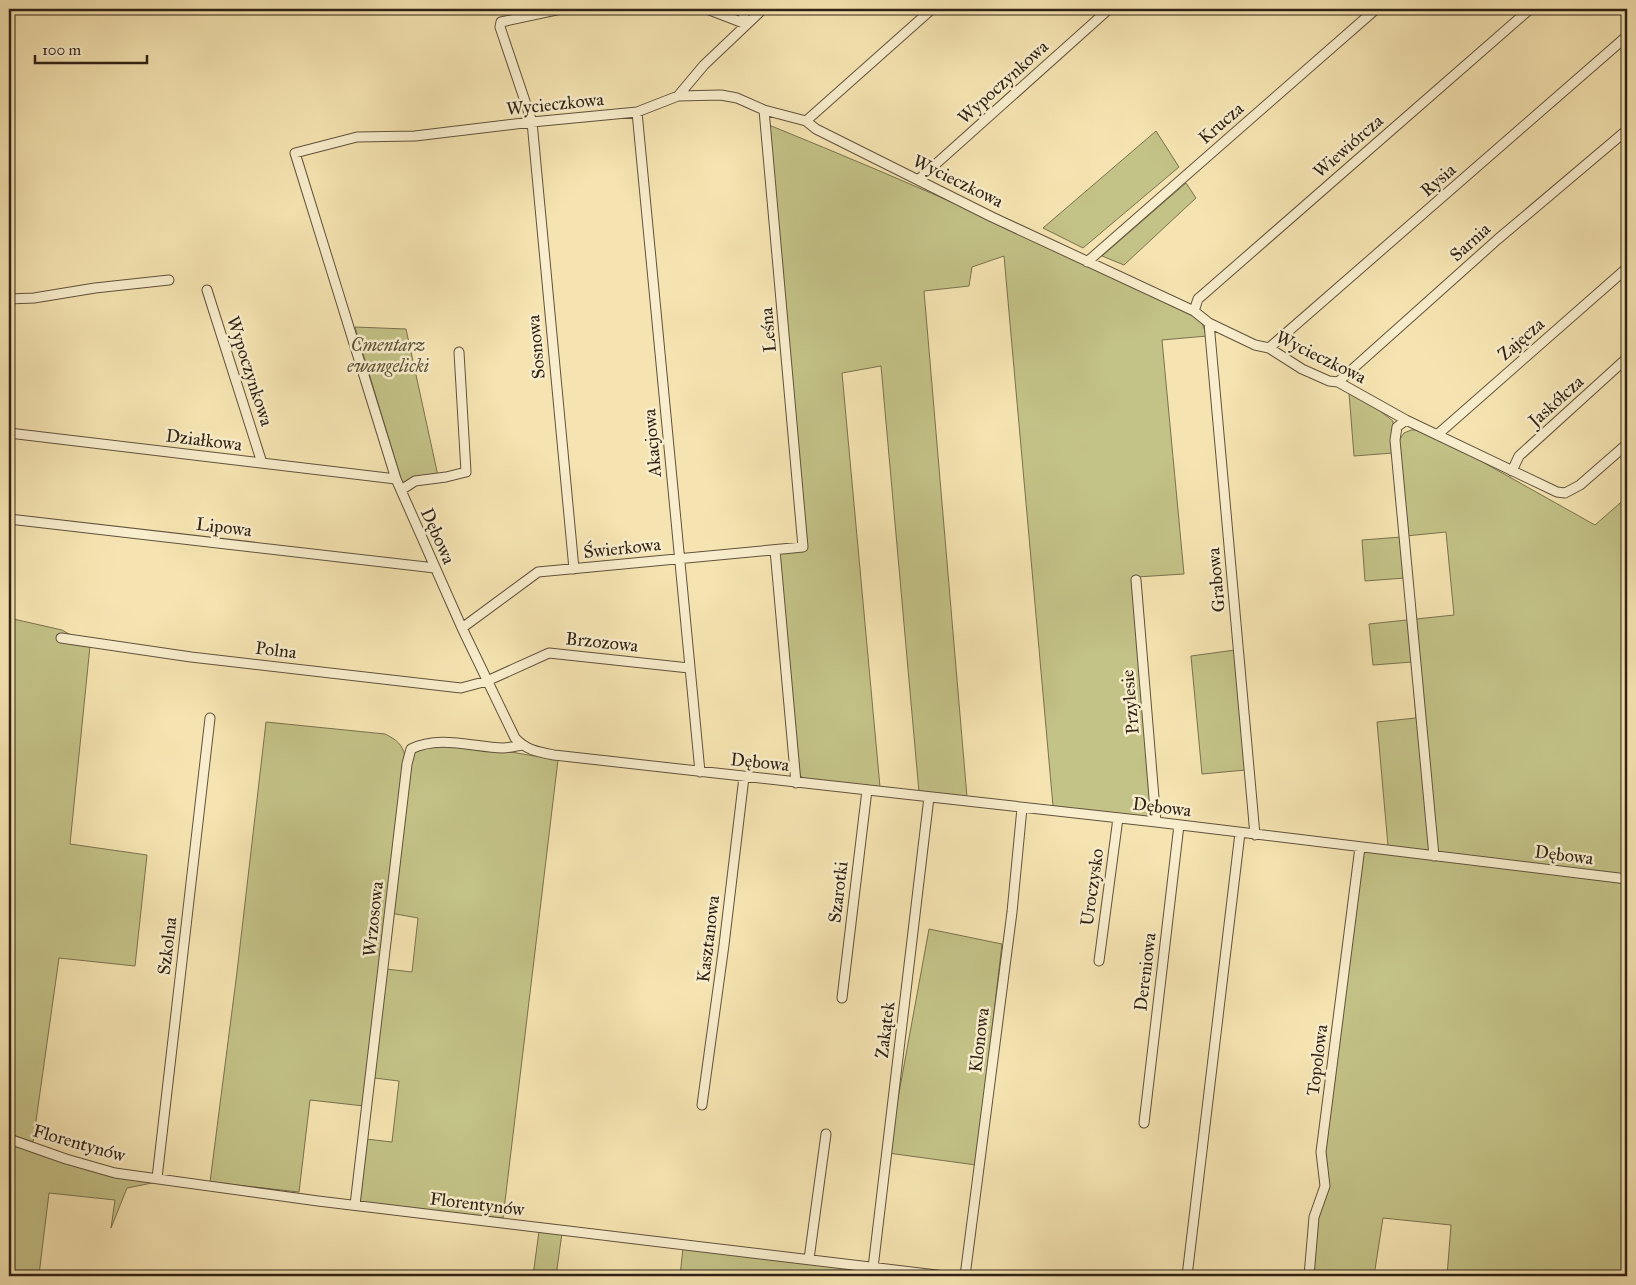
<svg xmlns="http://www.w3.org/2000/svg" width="1636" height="1285" font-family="'IM FELL Great Primer',serif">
	<rect width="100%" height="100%" fill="#f5e4b1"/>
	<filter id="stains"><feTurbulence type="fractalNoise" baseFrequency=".004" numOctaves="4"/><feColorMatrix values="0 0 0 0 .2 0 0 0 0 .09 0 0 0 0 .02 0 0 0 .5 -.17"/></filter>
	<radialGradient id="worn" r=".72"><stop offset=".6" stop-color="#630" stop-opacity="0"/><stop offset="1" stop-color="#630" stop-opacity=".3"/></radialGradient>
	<path fill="#c3c287" stroke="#7a724e" d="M 769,125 C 914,184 1058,247 1197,318 L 1202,323 L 1207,336 L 1162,340 L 1184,574 L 1137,577 L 1153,816 L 1150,818 L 1053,806 L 1004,256 L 972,267 L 969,286 L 924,291 L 967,797 L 919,792 L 881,366 L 842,373 L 880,787 L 804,779 L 800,775 L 778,551 L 805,548 Z
		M 1156,131 L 1179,167 L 1083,248 L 1043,228 Z
		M 1186,183 L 1196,198 L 1124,265 L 1102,256 Z
		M 355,327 L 406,329 L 438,476 L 403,486 Z
		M 1349,393 L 1371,404 L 1393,421 L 1393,453 L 1354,456 Z
		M 1411,430 L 1418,430 L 1438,437 L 1595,525 L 1627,497 L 1627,1276 L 1447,1276 L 1451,1225 L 1383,1218 L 1374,1276 L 1312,1276 L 1324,1151 L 1361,850 L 1388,846 L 1377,722 L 1416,718 L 1412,662 L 1373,665 L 1369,624 L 1454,615 L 1446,532 L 1406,536 L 1399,440 L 1404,433 Z
		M 1401,537 L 1405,578 L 1365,581 L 1362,540 Z
		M 9,618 L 62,630 L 90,646 L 70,844 L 147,855 L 135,966 L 59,958 L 33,1142 L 9,1134 Z
		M 1235,650 L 1246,770 L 1202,774 L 1191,656 Z
		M 266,722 L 385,734 C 397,740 402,744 405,756 L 364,1106 L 310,1100 L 299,1192 L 210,1182 L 237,972 Z
		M 435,745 L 505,751 L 558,760 L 503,1218 L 362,1203 L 358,1199 L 366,1139 L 392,1142 L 399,1081 L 374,1078 L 386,969 L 412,972 L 418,918 L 390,913 L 413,754 L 417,749 Z
		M 929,929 L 1002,944 L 976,1165 L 888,1153 Z
		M 9,1144 L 114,1176 L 157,1182 L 127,1188 L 111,1228 L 115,1200 L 49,1193 L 39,1275 L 45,1276 L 9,1276 Z
		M 539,1231 L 562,1233 L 556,1276 L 533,1276 Z
		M 683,1248 L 871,1271 L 870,1276 L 680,1276 Z"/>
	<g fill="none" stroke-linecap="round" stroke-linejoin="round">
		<g stroke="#61523c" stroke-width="11">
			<path id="minor" d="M 561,9 L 501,22 L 500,27 L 532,122 L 574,569
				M 707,9 L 746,24 L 742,9
				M 1626,9 L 1627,10
				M 678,96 L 704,65 L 763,9
				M 637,112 L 700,772
				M 806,121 L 932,9
				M 918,180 L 1109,9
				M 1087,262 L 1376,9
				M 207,290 L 262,463
				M 9,299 L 34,298 L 95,288 L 169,280
				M 1194,311 L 1198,299 L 1530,9
				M 1209,323 L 1255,835
				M 1269,348 L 1627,36
				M 1338,382 L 1498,239 L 1627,130
				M 1406,420 L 1397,427 L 1395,440 L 1434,856
				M 9,433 L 396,479
				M 1437,435 L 1627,268
				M 1627,444 L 1580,485 L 1565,493 L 1557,492 L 1406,420 L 1338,382 L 1329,381 L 1302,369 L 1269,348 L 1255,345 L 1209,323 L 1194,311 L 992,217 L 816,129 L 806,121 L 764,110 L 737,98 L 721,95 L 678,96 L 637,112 L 532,122 L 415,136 L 357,137 L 295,153 L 396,479 L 462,628 L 515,738 C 526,750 538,752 554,755 L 1156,822 L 1627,879
				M 1512,471 L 1519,456 L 1627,358
				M 401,490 L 415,481 L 446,477 L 466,472 L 459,352
				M 9,519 L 435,568
				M 775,550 L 796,783
				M 1136,580 L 1156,822
				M 462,628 L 538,572 L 803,547 L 764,110
				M 61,638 L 191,657 L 461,688 L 487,681 L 549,653 L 689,668
				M 1099,961 L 1118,818
				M 842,998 L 867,790
				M 702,1105 L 724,945 L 744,777
				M 1144,1123 L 1179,825
				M 9,1139 L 66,1159 L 115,1173 L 318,1201 L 945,1276
				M 157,1178 L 210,718
				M 355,1205 L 407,764 L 411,749 C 439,735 473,747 503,748 C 509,748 516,746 522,745
				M 809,1259 L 826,1134
				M 873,1268 L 929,797
				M 965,1276 L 1012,912 L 1022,808
				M 1187,1276 L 1240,833
				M 1309,1276 L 1314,1217 L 1325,1186 L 1321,1152 L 1360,847"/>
		</g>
		<use href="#minor" stroke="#f8edcc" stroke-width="9"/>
	</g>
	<g text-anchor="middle" stroke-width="5" stroke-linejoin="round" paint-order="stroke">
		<g font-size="18" fill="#302215" stroke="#f8edcc">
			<text transform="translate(1003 82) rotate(-42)" y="6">Wypoczynkowa</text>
			<text transform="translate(555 104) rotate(-6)" y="6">Wycieczkowa</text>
			<text transform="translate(1221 123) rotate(-41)" y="6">Krucza</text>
			<text transform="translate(1348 146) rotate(-41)" y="6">Wiewiórcza</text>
			<text transform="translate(1438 180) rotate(-41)" y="6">Rysia</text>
			<text transform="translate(958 181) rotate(26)" y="6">Wycieczkowa</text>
			<text transform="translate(1470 242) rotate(-42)" y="6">Sarnia</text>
			<text transform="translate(768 330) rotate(-95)" y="6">Leśna</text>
			<text transform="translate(1521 339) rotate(-41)" y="6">Zajęcza</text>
			<text transform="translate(536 347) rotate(-95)" y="6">Sosnowa</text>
			<text transform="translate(1321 357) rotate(26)" y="6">Wycieczkowa</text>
			<text transform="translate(250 371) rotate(72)" y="6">Wypoczynkowa</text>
			<text transform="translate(1556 401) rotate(-42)" y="6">Jaskółcza</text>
			<text transform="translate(204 440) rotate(7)" y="6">Działkowa</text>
			<text transform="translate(652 443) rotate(-95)" y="6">Akacjowa</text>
			<text transform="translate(224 527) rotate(7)" y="6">Lipowa</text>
			<text transform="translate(438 536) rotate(66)" y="6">Dębowa</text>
			<text transform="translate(622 548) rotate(-6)" y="6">Świerkowa</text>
			<text transform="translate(1216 580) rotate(-95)" y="6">Grabowa</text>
			<text transform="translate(602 642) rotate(6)" y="6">Brzozowa</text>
			<text transform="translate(276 650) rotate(7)" y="6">Polna</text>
			<text transform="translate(1130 702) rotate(-95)" y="6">Przylesie</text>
			<text transform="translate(760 762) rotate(6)" y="6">Dębowa</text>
			<text transform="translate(1162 807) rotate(7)" y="6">Dębowa</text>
			<text transform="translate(1564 855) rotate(7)" y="6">Dębowa</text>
			<text transform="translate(1092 887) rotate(-82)" y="6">Uroczysko</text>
			<text transform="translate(838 892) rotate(-83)" y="6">Szarotki</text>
			<text transform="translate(373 919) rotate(-84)" y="6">Wrzosowa</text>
			<text transform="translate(708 939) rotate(-83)" y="6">Kasztanowa</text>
			<text transform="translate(167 946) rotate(-83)" y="6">Szkolna</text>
			<text transform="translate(1145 972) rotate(-83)" y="6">Dereniowa</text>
			<text transform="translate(885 1030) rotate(-83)" y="6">Zakątek</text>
			<text transform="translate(979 1040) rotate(-83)" y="6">Klonowa</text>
			<text transform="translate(1317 1060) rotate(-83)" y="6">Topolowa</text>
			<text transform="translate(79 1143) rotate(16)" y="6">Florentynów</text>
			<text transform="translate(477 1204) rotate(7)" y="6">Florentynów</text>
		</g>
		<g font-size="18" font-style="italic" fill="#5c5237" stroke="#f8edcc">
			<text x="388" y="351">Cmentarz<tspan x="388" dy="21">ewangelicki</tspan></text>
		</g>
	</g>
	<rect width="1636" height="1285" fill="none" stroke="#f5e4b1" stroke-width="30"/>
	<rect x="10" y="10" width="1616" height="1265" fill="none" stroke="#302215" stroke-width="2.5"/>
	<rect x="15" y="15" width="1606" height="1255" fill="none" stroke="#302215"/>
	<path d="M35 55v8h112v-8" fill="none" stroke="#302215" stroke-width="2.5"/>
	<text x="42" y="55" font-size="15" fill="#302215" stroke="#f8edcc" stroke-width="4" paint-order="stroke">100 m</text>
	<rect width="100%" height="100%" filter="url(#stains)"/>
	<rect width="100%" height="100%" fill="url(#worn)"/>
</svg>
